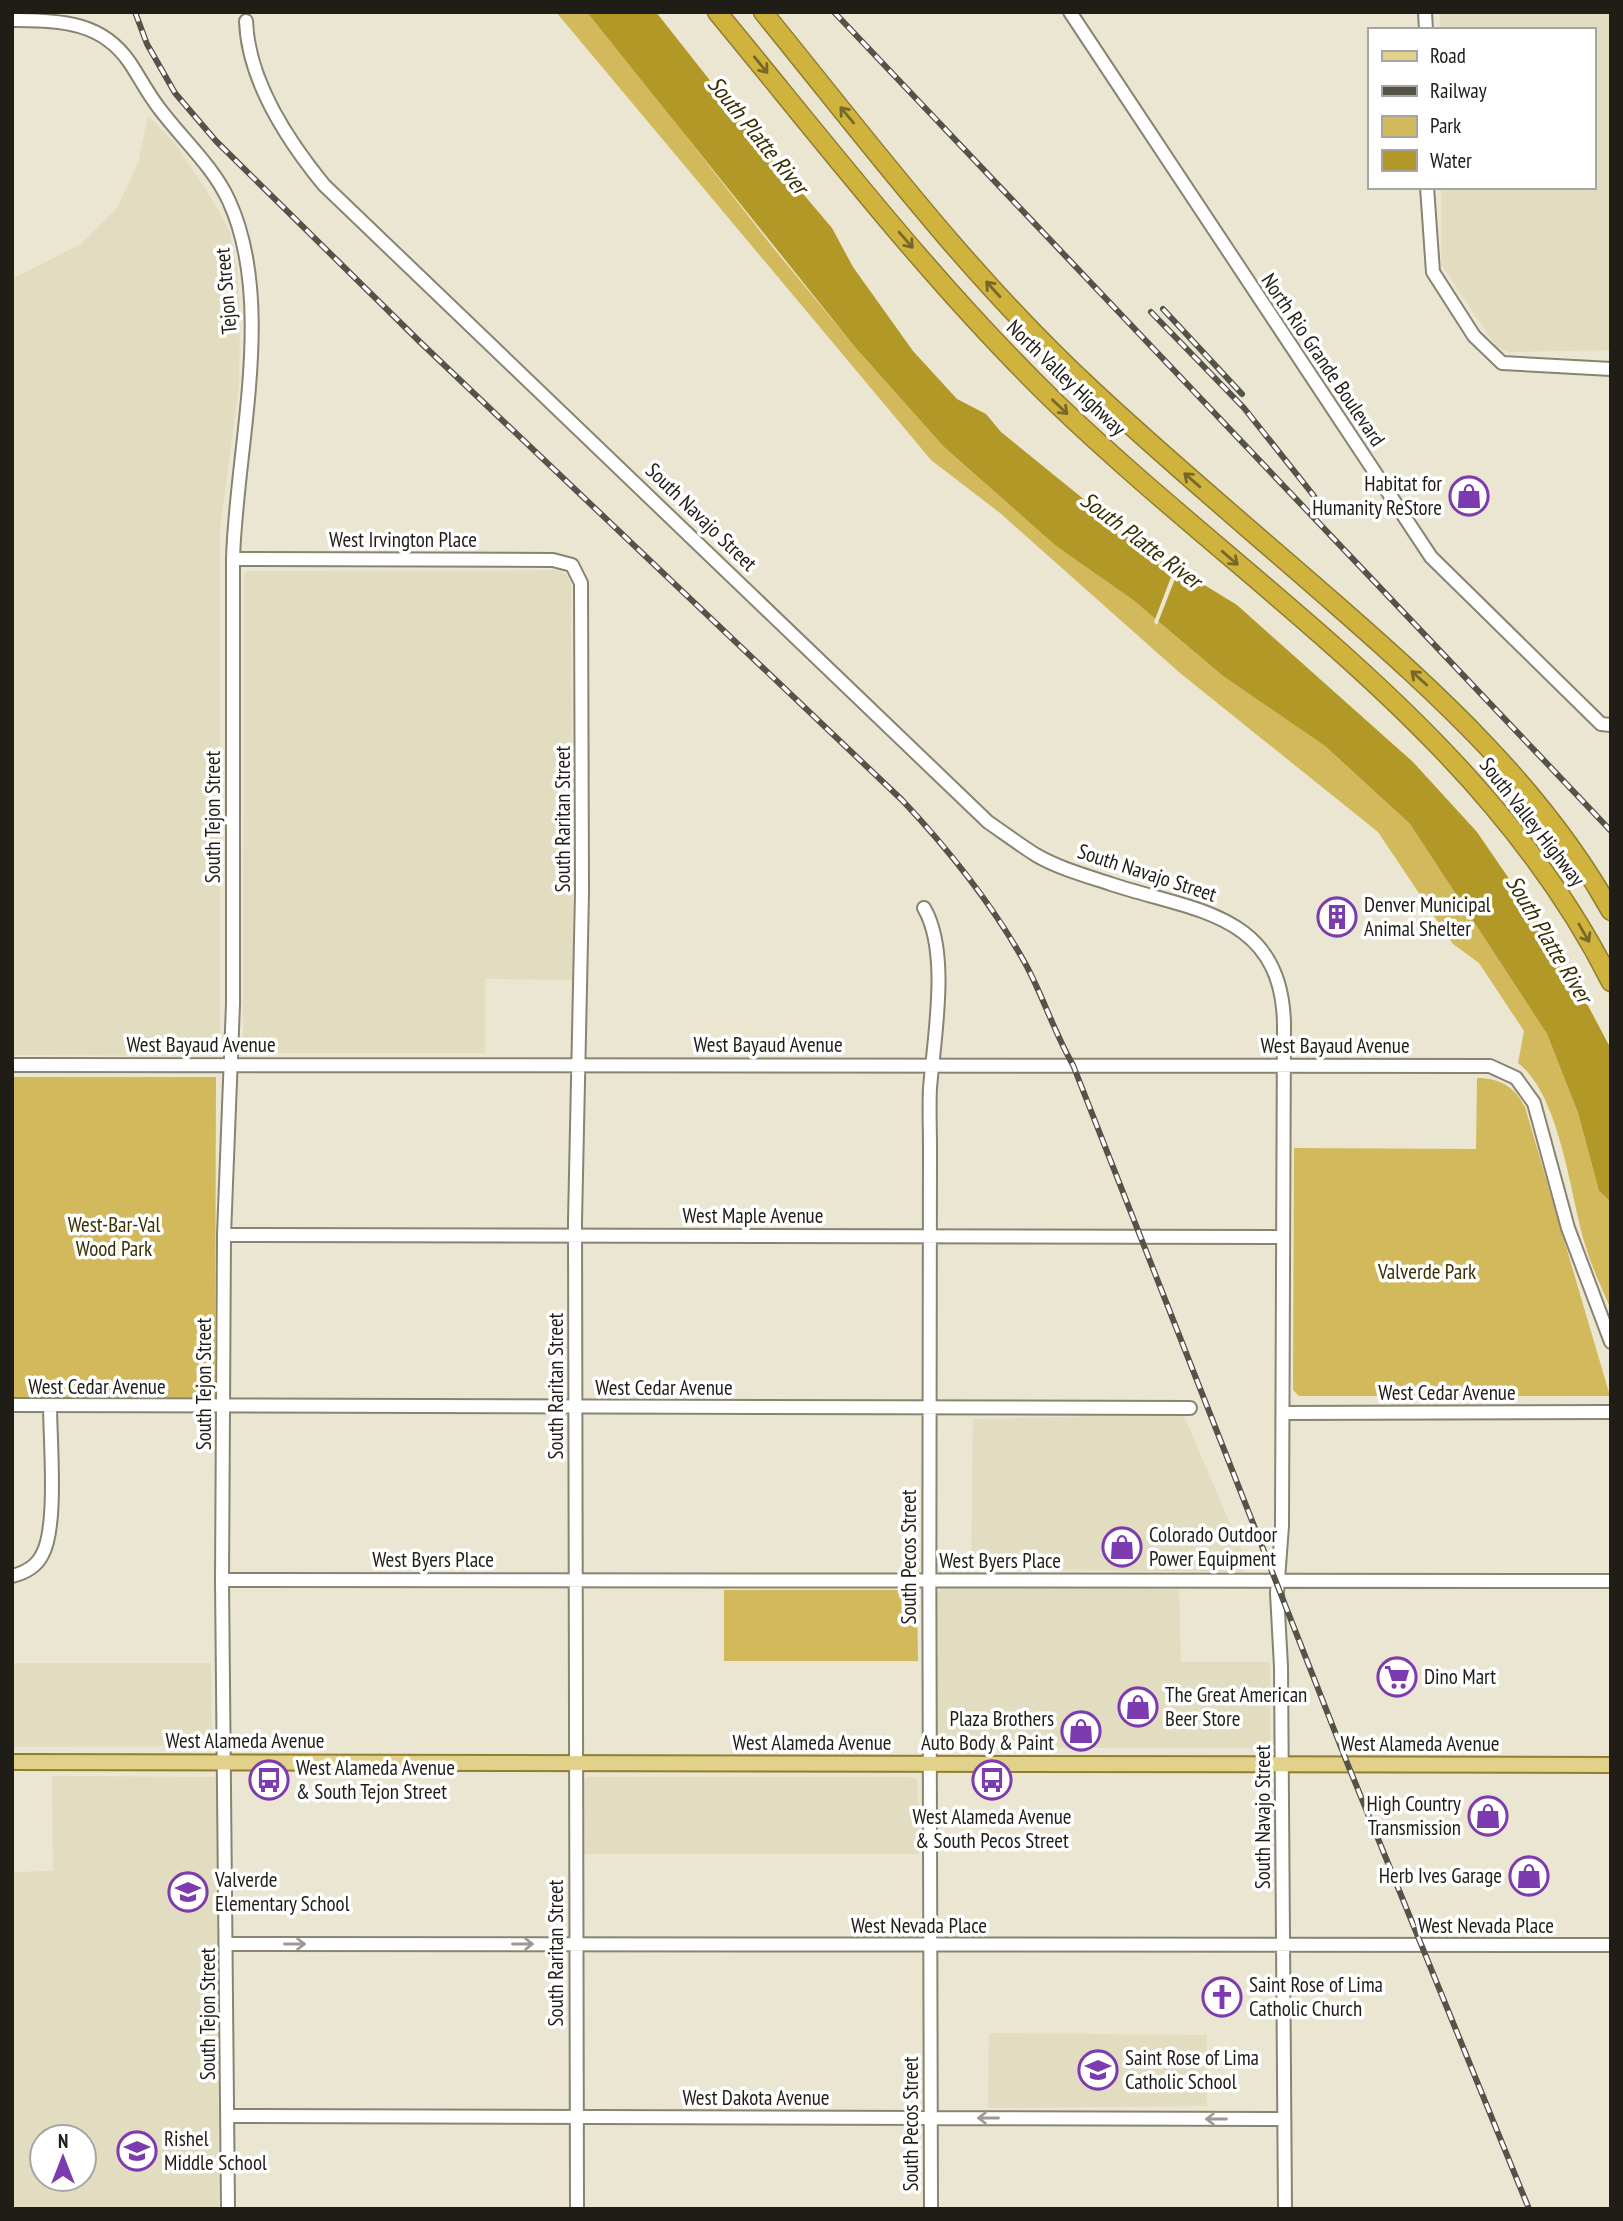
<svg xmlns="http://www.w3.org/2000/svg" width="1623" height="2221" font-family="'PT Sans Narrow',sans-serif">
	<rect width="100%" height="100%" fill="#ebe6d2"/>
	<path fill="#e2dcc1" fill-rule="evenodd" d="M 1440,12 L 1611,12 L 1611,341 L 1608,350 L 1509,352 L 1497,348 L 1441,264 L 1441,187 L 1593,187 L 1593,30 L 1440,30 Z
		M 148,116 L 173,141 L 211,197 L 229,230 L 237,266 L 240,317 L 239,386 L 220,529 L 220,1051 L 210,1056 L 12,1055 L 12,279 L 81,244 L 117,208 L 138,163 Z
		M 558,570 L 568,576 L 571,584 L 573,980 L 485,979 L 485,1053 L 248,1053 L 243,1046 L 244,574 L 250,571 Z
		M 1183,1414 L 1248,1565 L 1244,1572 L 971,1569 L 973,1419 Z
		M 942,1588 L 1179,1589 L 1181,1662 L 1270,1662 L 1270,1748 L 957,1748 L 939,1745 L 933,1736 L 936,1594 Z
		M 12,1663 L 211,1663 L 212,1741 L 206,1746 L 12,1747 Z
		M 52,1776 L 215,1777 L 217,1780 L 219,2209 L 12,2209 L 12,1872 L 53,1871 ZM 42,2137 L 84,2137 L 84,2179 L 42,2179 Z
		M 588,1777 L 909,1777 L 917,1779 L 919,1854 L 583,1854 L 582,1781 Z
		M 989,2033 L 1207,2035 L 1207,2106 L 988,2108 Z"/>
	<path fill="#d2ba5c" d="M 556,12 L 587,12 L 600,26 L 771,245 L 854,346 L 944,447 L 1056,546 L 1133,600 L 1223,676 L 1325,746 L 1410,824 L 1547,1034 L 1578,1113 L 1599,1191 L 1611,1202 L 1611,1310 C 1602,1288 1591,1266 1585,1244 C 1570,1194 1560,1095 1518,1063 L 1524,1031 L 1479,963 L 1453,944 L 1378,832 L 1180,673 L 1000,513 L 931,460 Z
		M 12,1077 L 216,1077 L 215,1398 L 12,1397 Z
		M 1477,1078 C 1500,1078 1515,1087 1525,1107 L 1610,1396 L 1299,1396 L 1293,1390 L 1294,1148 L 1476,1149 Z
		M 724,1590 L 917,1590 L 918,1661 L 724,1661 Z"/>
	<path fill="#b29927" d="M 587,12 L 656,12 L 753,135 L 832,228 L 853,267 L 913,351 L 957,399 L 986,414 L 1001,432 L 1144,548 L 1237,605 L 1413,762 L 1477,832 L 1560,953 L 1611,1049 L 1611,1202 L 1599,1191 L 1578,1113 L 1547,1034 L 1410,824 L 1325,746 L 1223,676 L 1133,600 L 1056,546 L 944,447 L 854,346 Z"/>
	<path fill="#ebe6d2" d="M 1176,564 L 1180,566 L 1157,625 L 1154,622 Z"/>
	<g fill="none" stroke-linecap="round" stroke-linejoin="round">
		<g stroke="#888471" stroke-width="16">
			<path id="minor" d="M 1070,12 L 1431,557 L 1601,724 L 1611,725
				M 1425,12 L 1426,30
				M 12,20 C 59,21 101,20 130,63 C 140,78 148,94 159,108 C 182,139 213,166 229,201 C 276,304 236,449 233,559 L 233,1004 L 224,1235 L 222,1580 L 228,2209
				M 246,21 C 248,80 288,141 324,185 L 988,822 C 1004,833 1020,845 1036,855 C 1058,868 1087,876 1111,884 C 1192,911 1282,912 1284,1024 L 1282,1526 L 1277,1593 L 1281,1667 L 1285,2209
				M 1427,187 L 1433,272 L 1474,336 L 1502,363 L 1611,369
				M 233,559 L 553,560 L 572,565 L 581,583 L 582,893 L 575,1222 L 577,2209
				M 924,908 C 950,952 934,1038 930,1088 C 929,1108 930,1128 930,1147 C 929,1501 929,1855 931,2209
				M 12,1065 L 1490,1066 L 1516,1078 L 1534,1103 L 1568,1228 L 1611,1342
				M 224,1235 L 1283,1237
				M 12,1405 L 1190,1408
				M 1283,1413 L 1611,1412
				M 12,1576 C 24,1573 36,1567 42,1555 C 58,1528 50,1440 50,1405
				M 222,1580 L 1611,1581
				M 227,1944 L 1611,1945
				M 228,2116 L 1284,2119"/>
		</g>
		<g stroke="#917e2f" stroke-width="18">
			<path id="major" d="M 12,1762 L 1611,1765"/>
		</g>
		<g stroke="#917e2f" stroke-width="21">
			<path id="highway" d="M 717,12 C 827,145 933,284 1057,404 C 1251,590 1487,735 1611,982
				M 763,12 C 867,140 968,275 1090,388 C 1169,462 1252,531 1333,602 C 1438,694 1542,788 1611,911"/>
		</g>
		<use href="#minor" stroke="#fff" stroke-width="12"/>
		<use href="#major" stroke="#e2d18a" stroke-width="14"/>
		<use href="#highway" stroke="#cfb33c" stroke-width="18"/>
		<g stroke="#555248" stroke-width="6">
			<path id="rail" d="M 135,12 L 147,44 L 175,93 L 216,141 L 420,342 L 902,800 C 949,850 991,902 1025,963 C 1043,996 1054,1032 1073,1065 L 1348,1765 L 1529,2209
				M 834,12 L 1611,831
				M 1163,309 L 1242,394
				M 1151,312 L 1244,408 L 1314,496"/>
		</g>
		<use href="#rail" stroke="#fff" stroke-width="3.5" stroke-dasharray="10" stroke-linecap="butt"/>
	</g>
	<defs><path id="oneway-shaft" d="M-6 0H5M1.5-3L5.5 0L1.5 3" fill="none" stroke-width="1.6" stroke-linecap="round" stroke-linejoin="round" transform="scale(1.75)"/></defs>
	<g stroke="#776829">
		<use href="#oneway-shaft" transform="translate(761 65) rotate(51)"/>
		<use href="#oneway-shaft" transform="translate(847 115) rotate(-130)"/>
		<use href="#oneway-shaft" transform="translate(906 240) rotate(49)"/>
		<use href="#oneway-shaft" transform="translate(993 289) rotate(-132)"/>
		<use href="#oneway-shaft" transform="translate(1060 407) rotate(44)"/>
		<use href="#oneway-shaft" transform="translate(1192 480) rotate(-139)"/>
		<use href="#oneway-shaft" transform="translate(1230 558) rotate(41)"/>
		<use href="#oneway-shaft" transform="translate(1419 678) rotate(-138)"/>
		<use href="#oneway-shaft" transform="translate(1584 933) rotate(60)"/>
	</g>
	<g stroke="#9a9996">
		<use href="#oneway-shaft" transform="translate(295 1944)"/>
		<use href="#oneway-shaft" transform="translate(523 1944)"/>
		<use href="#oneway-shaft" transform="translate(988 2118) rotate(-180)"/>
		<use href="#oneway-shaft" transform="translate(1216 2119) rotate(-180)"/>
	</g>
	<defs>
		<g id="shop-ring" transform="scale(2.0125)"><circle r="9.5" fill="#fff" stroke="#7c3baf" stroke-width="1.5"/><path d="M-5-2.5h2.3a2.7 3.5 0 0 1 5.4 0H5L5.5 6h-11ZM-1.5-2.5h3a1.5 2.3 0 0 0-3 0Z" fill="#7c3baf"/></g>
		<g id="building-ring" transform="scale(2.0125)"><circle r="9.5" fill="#fff" stroke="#7c3baf" stroke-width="1.5"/><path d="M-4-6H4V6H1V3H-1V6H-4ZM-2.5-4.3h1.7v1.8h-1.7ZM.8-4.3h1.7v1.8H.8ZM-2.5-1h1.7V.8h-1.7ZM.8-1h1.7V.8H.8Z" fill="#7c3baf"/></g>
		<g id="supermarket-ring" transform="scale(2.0125)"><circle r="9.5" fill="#fff" stroke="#7c3baf" stroke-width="1.5"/><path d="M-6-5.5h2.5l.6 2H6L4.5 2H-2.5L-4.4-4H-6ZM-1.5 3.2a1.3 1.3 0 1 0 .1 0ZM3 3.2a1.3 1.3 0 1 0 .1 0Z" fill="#7c3baf"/></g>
		<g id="bus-ring" transform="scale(2.0125)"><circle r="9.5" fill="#fff" stroke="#7c3baf" stroke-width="1.5"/><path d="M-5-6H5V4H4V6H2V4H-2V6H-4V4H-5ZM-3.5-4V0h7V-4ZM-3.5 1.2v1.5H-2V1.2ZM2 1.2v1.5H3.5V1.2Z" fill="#7c3baf"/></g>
		<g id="school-ring" transform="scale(2.0125)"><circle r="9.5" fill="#fff" stroke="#7c3baf" stroke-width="1.5"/><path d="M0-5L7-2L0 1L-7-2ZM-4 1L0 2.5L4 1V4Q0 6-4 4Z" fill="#7c3baf"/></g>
		<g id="church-ring" transform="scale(2.0125)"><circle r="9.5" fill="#fff" stroke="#7c3baf" stroke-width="1.5"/><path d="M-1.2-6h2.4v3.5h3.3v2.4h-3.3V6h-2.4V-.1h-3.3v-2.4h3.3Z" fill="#7c3baf"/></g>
	</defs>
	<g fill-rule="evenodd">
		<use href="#shop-ring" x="1469" y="496"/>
		<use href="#building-ring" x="1337" y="917"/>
		<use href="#shop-ring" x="1122" y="1547"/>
		<use href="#supermarket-ring" x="1397" y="1677"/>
		<use href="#shop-ring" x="1138" y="1707"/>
		<use href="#shop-ring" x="1081" y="1731"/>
		<use href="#bus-ring" x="269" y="1780"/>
		<use href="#bus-ring" x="992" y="1780"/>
		<use href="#shop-ring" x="1488" y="1816"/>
		<use href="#shop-ring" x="1529" y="1876"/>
		<use href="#school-ring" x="188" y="1892"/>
		<use href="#church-ring" x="1222" y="1997"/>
		<use href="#school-ring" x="1098" y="2070"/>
		<use href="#school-ring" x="137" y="2151"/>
	</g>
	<g text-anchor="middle" stroke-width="7" stroke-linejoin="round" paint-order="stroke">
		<g font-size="21" fill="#1f1d16" stroke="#fff">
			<text transform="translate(226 291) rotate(-95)" y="7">Tejon Street</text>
			<text transform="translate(1323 360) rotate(56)" y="7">North Rio Grande Boulevard</text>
			<text transform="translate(1066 378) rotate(44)" y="7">North Valley Highway</text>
			<text transform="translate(701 517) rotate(44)" y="7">South Navajo Street</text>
			<text x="403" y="547">West Irvington Place</text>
			<text transform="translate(213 817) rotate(-90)" y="7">South Tejon Street</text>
			<text transform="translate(563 819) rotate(-90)" y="7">South Raritan Street</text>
			<text transform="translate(1532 822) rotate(52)" y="7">South Valley Highway</text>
			<text transform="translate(1147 873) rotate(18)" y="7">South Navajo Street</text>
			<text x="201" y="1052">West Bayaud Avenue</text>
			<text x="768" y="1052">West Bayaud Avenue</text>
			<text x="1335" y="1053">West Bayaud Avenue</text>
			<text x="753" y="1223">West Maple Avenue</text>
			<text transform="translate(204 1384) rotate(-90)" y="7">South Tejon Street</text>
			<text transform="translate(556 1386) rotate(-90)" y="7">South Raritan Street</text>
			<text x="97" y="1394">West Cedar Avenue</text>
			<text x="664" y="1395">West Cedar Avenue</text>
			<text x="1447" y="1400">West Cedar Avenue</text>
			<text transform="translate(909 1557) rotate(-90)" y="7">South Pecos Street</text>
			<text x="433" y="1567">West Byers Place</text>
			<text x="1000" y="1568">West Byers Place</text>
			<text x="245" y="1748">West Alameda Avenue</text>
			<text x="812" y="1750">West Alameda Avenue</text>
			<text x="1420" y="1751">West Alameda Avenue</text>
			<text transform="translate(1263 1817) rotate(-90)" y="7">South Navajo Street</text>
			<text x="919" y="1933">West Nevada Place</text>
			<text x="1486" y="1933">West Nevada Place</text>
			<text transform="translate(556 1953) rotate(-90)" y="7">South Raritan Street</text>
			<text transform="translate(208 2014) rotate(-90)" y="7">South Tejon Street</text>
			<text x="756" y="2105">West Dakota Avenue</text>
			<text transform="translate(911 2124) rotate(-90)" y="7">South Pecos Street</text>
		</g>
		<g font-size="21" fill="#1f1d16" stroke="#fff" text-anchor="start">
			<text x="1442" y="491" text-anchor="end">Habitat for<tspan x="1442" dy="24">Humanity ReStore</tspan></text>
			<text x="1364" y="912">Denver Municipal<tspan x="1364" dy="24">Animal Shelter</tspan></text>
			<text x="1149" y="1542">Colorado Outdoor<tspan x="1149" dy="24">Power Equipment</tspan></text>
			<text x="1424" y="1684">Dino Mart</text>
			<text x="1165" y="1702">The Great American<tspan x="1165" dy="24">Beer Store</tspan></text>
			<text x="1054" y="1726" text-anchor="end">Plaza Brothers<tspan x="1054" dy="24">Auto Body &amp; Paint</tspan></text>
			<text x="296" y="1775">West Alameda Avenue<tspan x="296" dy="24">&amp; South Tejon Street</tspan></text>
			<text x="1461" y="1811" text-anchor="end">High Country<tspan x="1461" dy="24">Transmission</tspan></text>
			<text x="992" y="1824" text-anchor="middle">West Alameda Avenue<tspan x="992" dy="24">&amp; South Pecos Street</tspan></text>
			<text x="1502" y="1883" text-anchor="end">Herb Ives Garage</text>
			<text x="215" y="1887">Valverde<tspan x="215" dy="24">Elementary School</tspan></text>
			<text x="1249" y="1992">Saint Rose of Lima<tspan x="1249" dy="24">Catholic Church</tspan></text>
			<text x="1125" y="2065">Saint Rose of Lima<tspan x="1125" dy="24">Catholic School</tspan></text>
			<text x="164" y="2146">Rishel<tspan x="164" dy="24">Middle School</tspan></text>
		</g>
		<g font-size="21" fill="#392f00" stroke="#fff">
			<text x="114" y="1232">West-Bar-Val<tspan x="114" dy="24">Wood Park</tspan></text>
			<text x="1427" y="1279">Valverde Park</text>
		</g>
		<g font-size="23" font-style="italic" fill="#372d00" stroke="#fff">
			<text transform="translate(758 135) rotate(51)" y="8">South Platte River</text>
			<text transform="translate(1141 540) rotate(37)" y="8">South Platte River</text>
			<text transform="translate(1549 939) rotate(59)" y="8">South Platte River</text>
		</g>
	</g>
	<rect width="1623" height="2221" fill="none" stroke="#1f1d16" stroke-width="28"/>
	<rect x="1368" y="28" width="228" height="161" fill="#ffffff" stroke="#a5a5a2" stroke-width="2"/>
	<rect x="1382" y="51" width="35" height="10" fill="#e2d18a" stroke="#a5a5a2" stroke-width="2"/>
	<text x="1430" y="63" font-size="21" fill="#1f1d16">Road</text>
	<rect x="1382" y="86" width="35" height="10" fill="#555248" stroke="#a5a5a2" stroke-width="2"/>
	<text x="1430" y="98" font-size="21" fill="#1f1d16">Railway</text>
	<rect x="1382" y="116" width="35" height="21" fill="#d2ba5c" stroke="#a5a5a2" stroke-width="2"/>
	<text x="1430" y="133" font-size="21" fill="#1f1d16">Park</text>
	<rect x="1382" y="150" width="35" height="21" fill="#b29927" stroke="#a5a5a2" stroke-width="2"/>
	<text x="1430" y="168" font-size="21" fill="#1f1d16">Water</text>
	<g transform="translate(63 2158)"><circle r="33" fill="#ffffff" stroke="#a5a5a2" stroke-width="2"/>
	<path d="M0-5L12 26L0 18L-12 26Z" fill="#7c3baf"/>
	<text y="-10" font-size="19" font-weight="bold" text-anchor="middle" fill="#1f1d16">N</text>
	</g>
</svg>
